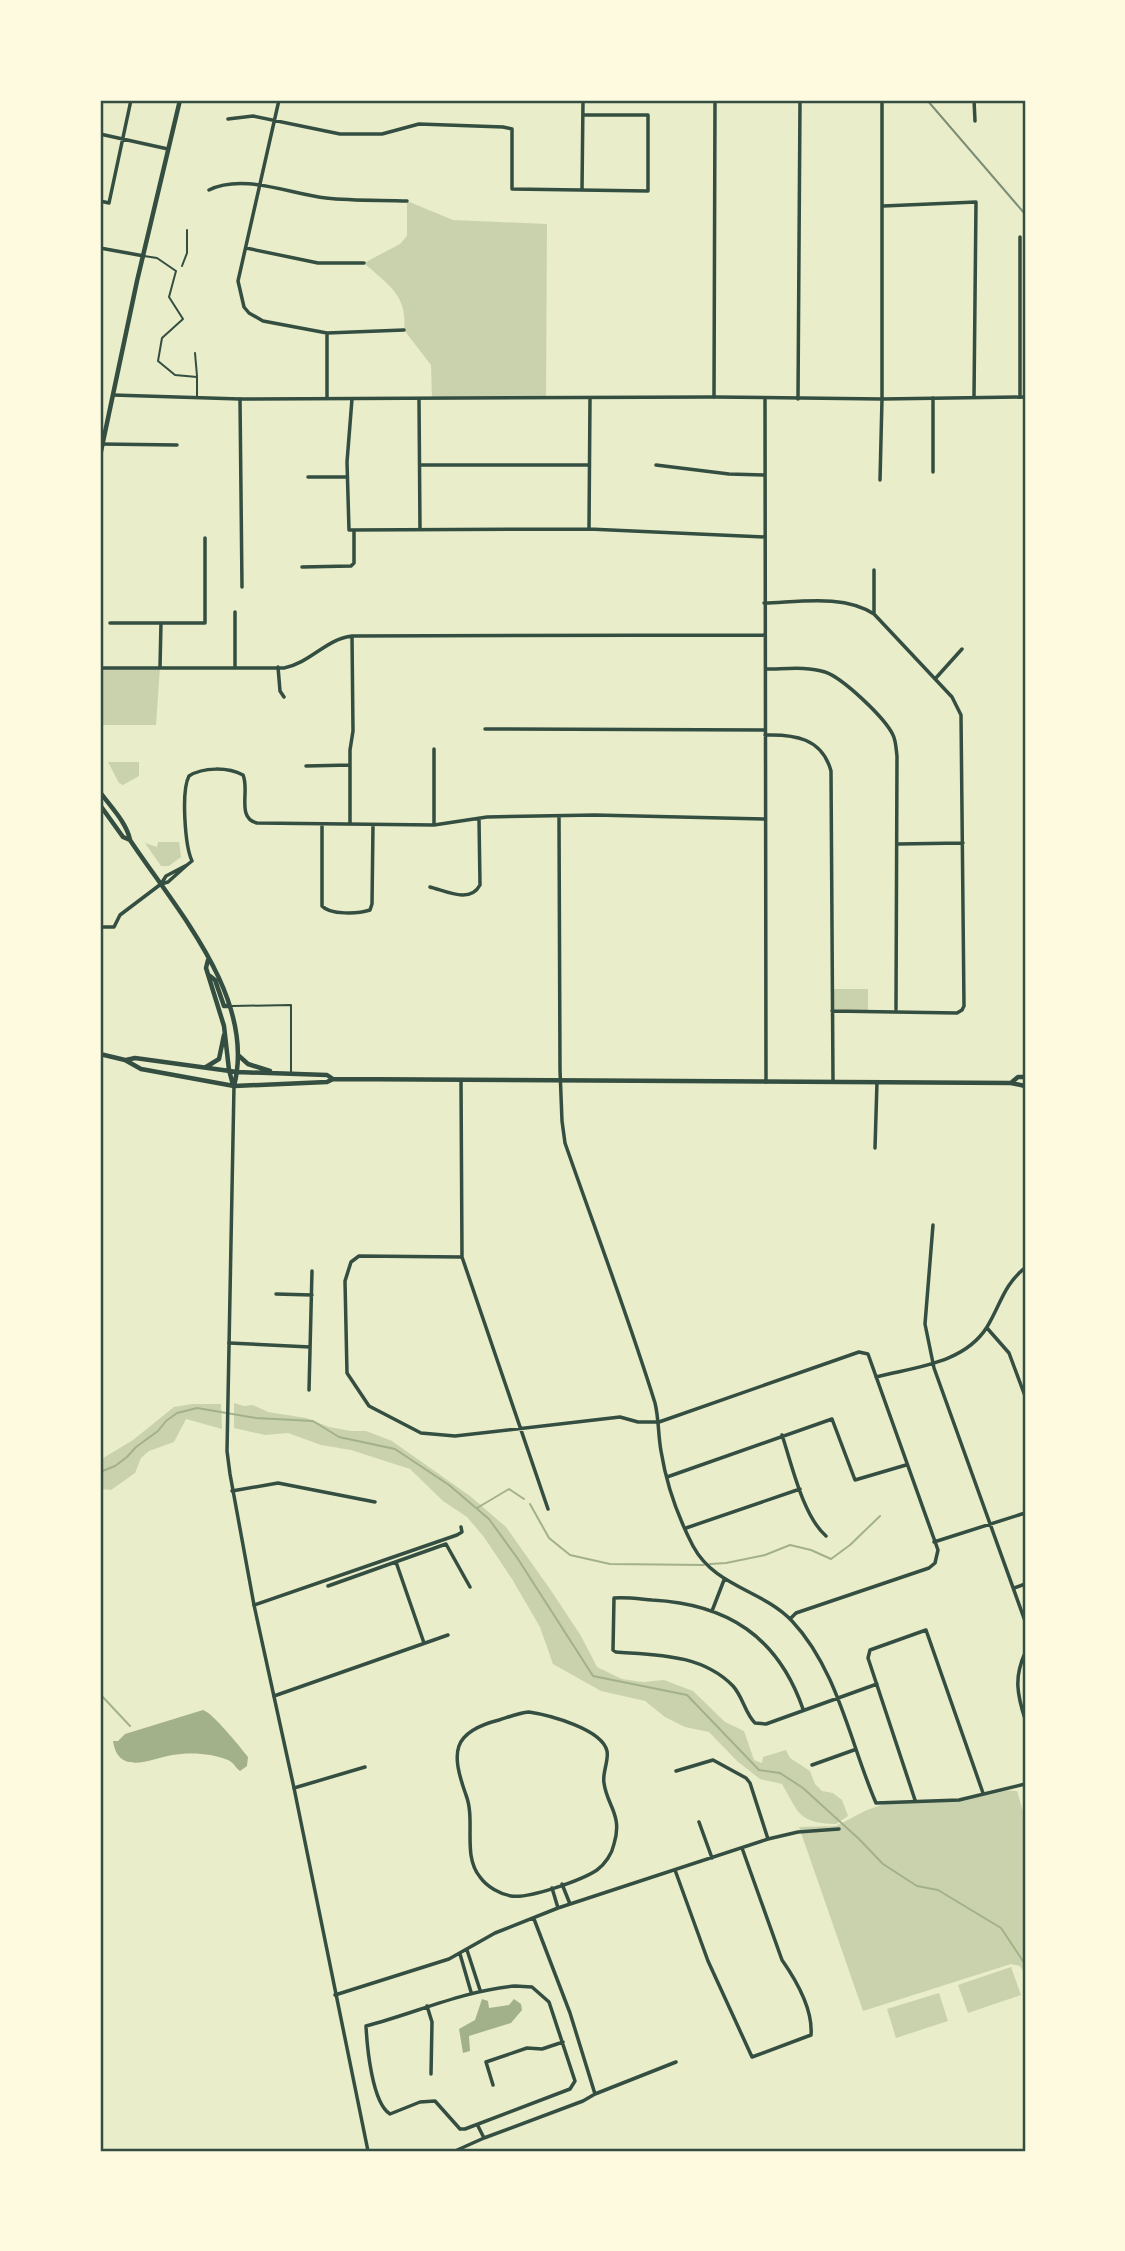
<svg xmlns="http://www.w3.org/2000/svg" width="1125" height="2251" font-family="Rubik,sans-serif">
	<rect width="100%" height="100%" fill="#e9edc9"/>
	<path fill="#cad2ad" d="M 407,201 L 453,220 L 547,224 L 546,398 L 432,399 L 431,365 L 404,330 C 408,295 388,285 364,263 L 400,244 L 407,236 Z
		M 100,667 L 160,667 L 156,725 L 100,725 Z
		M 108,762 L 139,762 L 139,776 L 123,785 L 119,783 Z
		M 158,842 L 179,842 L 181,857 L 169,866 L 161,866 L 145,843 L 157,847 Z
		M 832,989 L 868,989 L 868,1011 L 832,1011 Z
		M 234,1403 L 244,1406 L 253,1405 L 268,1412 L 306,1418 L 329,1427 L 351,1431 L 366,1431 L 392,1441 L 470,1496 L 506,1527 L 552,1592 L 581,1636 L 597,1667 L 622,1679 L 643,1682 L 664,1680 L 693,1691 L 725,1722 L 744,1731 L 754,1760 L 762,1763 L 763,1757 L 786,1750 L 790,1758 L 810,1771 L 815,1784 L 822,1791 L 833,1793 L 842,1800 L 848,1816 L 836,1824 C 798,1823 799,1813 782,1784 L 760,1779 L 737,1761 L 709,1732 L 685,1727 L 665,1717 L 645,1701 L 601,1691 L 553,1664 L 540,1627 L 512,1579 L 484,1537 L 467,1517 L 443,1501 L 410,1469 L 351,1450 L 321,1445 L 288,1433 L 265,1435 L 234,1428 Z
		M 192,1404 L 221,1404 L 222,1429 L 186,1419 L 174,1442 L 149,1451 L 141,1458 L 135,1473 L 111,1490 L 101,1489 L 100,1460 L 133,1440 L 174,1407 Z
		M 1001,1790 L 1017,1791 L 1025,1818 L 1025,1974 L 1020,1966 L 1011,1964 L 863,2011 L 799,1827 L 836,1826 L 867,1810 L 884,1804 L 967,1799 Z
		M 1011,1967 L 1021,1995 L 968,2013 L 958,1985 Z
		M 939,1993 L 948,2021 L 896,2038 L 887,2009 Z"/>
	<path fill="#a3b18a" d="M 203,1710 C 213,1713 240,1747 248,1757 L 247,1766 L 240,1771 C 235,1767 233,1762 228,1760 C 212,1753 189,1752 172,1755 C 151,1759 118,1776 113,1741 L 118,1741 L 125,1734 Z
		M 482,1999 L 488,2001 L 489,2008 L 509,2005 L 514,1999 L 521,2004 L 522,2010 L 511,2023 L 469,2036 L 470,2051 L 463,2053 L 459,2029 L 475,2020 Z"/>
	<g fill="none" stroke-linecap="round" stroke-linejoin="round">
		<path stroke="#a3b18a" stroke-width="2" d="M 100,1472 L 115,1466 L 127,1457 L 136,1447 L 158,1431 L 166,1421 L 177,1413 L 197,1408 L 256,1418 L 313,1421 L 339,1437 L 395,1449 L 449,1485 L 489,1519 L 518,1559 L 593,1676 L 687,1695 L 759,1770 L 780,1773 L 803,1788 L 859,1839 L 883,1864 L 917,1886 L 938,1890 L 1001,1928 L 1025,1964
			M 530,1504 L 549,1538 L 570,1555 L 610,1564 L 704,1565
			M 477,1508 L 509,1489 L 524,1499
			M 710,1564 L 726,1563 L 765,1555 L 790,1545 L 811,1550 L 831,1559 L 850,1545 L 880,1516
			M 100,1694 L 130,1726"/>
		<path stroke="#344e41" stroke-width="2" d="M 144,256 L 157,258 L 176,271 L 169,297 L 183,319 L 162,338 L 158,361 L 175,375 L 197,377 L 197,397
			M 182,266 L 187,253 L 187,230
			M 195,353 L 197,376
			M 232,1006 L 291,1005 L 291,1073"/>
		<path stroke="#344e41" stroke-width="3.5" d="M 279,100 L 238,281 L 244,307 L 249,313 L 263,321 L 327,333 L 404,330
			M 974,100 L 975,121
			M 228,119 L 253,116 L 340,134 L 382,134 L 419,124 L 503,127 L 512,129 L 512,189 L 648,191 L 648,115 L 583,115
			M 100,134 L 168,149
			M 209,190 C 243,173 290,194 326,198 C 353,201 381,200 407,201
			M 582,190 L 583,100
			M 100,201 L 109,203 L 131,100
			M 883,206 L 976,202 L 974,397
			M 100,248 L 144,256
			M 246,248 L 318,263 L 364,263
			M 714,397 L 715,100
			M 1020,397 L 1020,237
			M 327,398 L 327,333
			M 765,398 L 766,1082
			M 933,398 L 933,472
			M 240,399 L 242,587
			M 352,399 L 347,462 L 349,530 L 589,529 L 765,537
			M 419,399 L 420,530
			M 798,399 L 800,100
			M 100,444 L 177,445
			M 420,465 L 588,465
			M 656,465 L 729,474 L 764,475
			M 308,477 L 347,477
			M 880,480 L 882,399
			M 589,529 L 590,398
			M 302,567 L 351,566 L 354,563 L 354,530
			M 764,603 C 799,602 844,594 874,614
			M 110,623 L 205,623 L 205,538
			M 235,666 L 235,612
			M 160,667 L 161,623
			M 278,667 L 280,691 L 284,697
			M 100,668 L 284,668 C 310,663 326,639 352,636 L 764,635
			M 766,669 C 785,669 807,666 825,672 C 843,678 885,718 893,735 C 896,741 896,749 897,756 L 896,1009
			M 935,679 L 962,649
			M 485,729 L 765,730
			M 765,735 C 794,734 822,738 831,771 L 833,1081
			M 434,749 L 434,825
			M 306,766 L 350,765
			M 559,816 L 560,1070 L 562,1121 L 565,1143 C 595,1229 628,1316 655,1403 C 659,1419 658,1435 661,1451 C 666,1482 678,1517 693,1546 C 715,1587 761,1589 792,1621 C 838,1670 850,1743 876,1803 L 959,1800 L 1025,1784
			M 322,824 L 322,906 C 330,915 358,914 370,910 L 372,904 L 373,825
			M 350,824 L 350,750 L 353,731 L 352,636
			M 897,844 L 963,843
			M 187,865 L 192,861 C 185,846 181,791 189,776 C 203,767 228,767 243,775 C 250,790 236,818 257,823 L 434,825 L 487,817 L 595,815 L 765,819
			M 430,887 C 446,891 470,904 480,885 L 479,819
			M 100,927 L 114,927 L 120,915 L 161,884 L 166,876 L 187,865 L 168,882 L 161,884
			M 832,1011 L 957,1013 L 962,1010 L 964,1006 L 961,715 L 952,697 L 874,614 L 874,570
			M 461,1080 L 462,1257 L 548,1509
			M 875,1148 L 877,1082
			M 933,1225 L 925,1324 L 934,1368 L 1025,1621
			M 462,1257 L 359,1256 L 351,1262 L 345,1281 L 347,1373 L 369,1406 L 421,1433 L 455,1436 L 620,1417 L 638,1422 L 659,1422 L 859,1352 L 868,1354 L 938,1550 L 935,1563 L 929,1568 L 796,1613 L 790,1619
			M 276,1294 L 312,1295
			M 987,1328 L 1009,1353 L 1025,1396
			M 229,1343 L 310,1347
			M 876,1377 C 914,1367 964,1364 987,1327 C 1000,1306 1004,1284 1025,1268
			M 309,1390 L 312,1271
			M 782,1435 C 792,1465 803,1516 826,1536
			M 667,1477 L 832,1419 L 855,1480 L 906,1465
			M 232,1491 L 278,1483 L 375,1502
			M 686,1528 L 800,1489
			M 934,1542 L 1025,1513
			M 396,1562 L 424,1643
			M 328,1586 L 446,1544 L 470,1587
			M 1014,1588 L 1025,1584
			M 254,1605 L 457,1535 L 462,1532 L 461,1527
			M 712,1611 L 724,1580
			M 1025,1653 C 1014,1677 1017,1694 1025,1719
			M 274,1696 L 448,1635
			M 803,1709 C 778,1637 728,1604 652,1600 C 640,1599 627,1597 614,1598 L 613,1650 L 616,1652 C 657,1655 702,1654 733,1686 C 743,1697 745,1713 755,1723 L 766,1724 L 877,1684
			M 529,1712 C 549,1715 602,1729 607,1751 C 609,1761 602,1773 604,1783 C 607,1806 623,1815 614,1844 C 612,1854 605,1864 597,1870 C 582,1880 529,1899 511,1896 C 500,1894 487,1887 480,1877 C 462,1855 476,1821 466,1795 C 451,1753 451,1732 499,1720 C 509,1717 518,1713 529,1712 Z
			M 812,1765 L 854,1750
			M 676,1771 L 713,1760 L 746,1778 L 750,1783 L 768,1839
			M 294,1788 L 365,1767
			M 915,1800 L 868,1658 L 870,1650 L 926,1630 L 983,1793
			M 699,1822 L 712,1858
			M 675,1870 L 708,1961 L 752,2057 L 811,2035 C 813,2010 796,1980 782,1960 L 742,1848
			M 562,1884 L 570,1904
			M 552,1888 L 558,1908
			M 534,1919 L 570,2013 L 595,2094
			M 467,1950 L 480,1990
			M 460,1954 L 471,1992
			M 515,1986 L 532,1987 L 549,2002 L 575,2081 L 570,2089 L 465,2129 L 460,2129 L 435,2101 L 420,2102 L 390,2114 C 372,2103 367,2046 366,2026 C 416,2013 462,1991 515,1986 Z
			M 335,1995 L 449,1959 L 495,1933 L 558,1908 L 768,1839 L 798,1832 L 839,1829
			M 427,2006 L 432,2022 L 431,2074
			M 493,2085 L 486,2062 L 527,2048 L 542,2049 L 563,2042
			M 478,2126 L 484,2138
			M 455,2151 L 484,2138 L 583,2101 L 595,2094 L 676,2062"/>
		<path stroke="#344e41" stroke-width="3.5" d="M 113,395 L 240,399 L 714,397 L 882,399 L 1025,397
			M 882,399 L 882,100
			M 234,1086 L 227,1451 L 230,1474 L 254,1605 L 294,1788 L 368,2151"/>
		<path stroke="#344e41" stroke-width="4.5" d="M 100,456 L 137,281 L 180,100
			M 100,792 C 110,806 127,823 130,840 C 175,908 257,998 234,1086
			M 100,805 L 123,837 L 130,840
			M 208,960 L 206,968 L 224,1026 L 229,1070 L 233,1085
			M 210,976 L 215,980 L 224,1006 L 229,1006
			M 100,1054 L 125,1060 L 141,1069 L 234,1086 L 327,1082 L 333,1079 L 1011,1083 L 1025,1086
			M 238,1055 L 248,1064 L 270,1071
			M 126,1060 L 135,1058 L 237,1072 L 327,1075 L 333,1079
			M 206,1067 L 219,1059 L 224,1035
			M 1012,1082 L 1018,1077 L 1025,1077"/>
		<path stroke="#7c8e77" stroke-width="2" d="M 927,100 L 1025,214"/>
	</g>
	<rect width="1125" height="2251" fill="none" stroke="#fefae0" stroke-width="203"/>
	<rect x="102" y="102" width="922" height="2048" fill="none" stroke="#344e41" stroke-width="2.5"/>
</svg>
